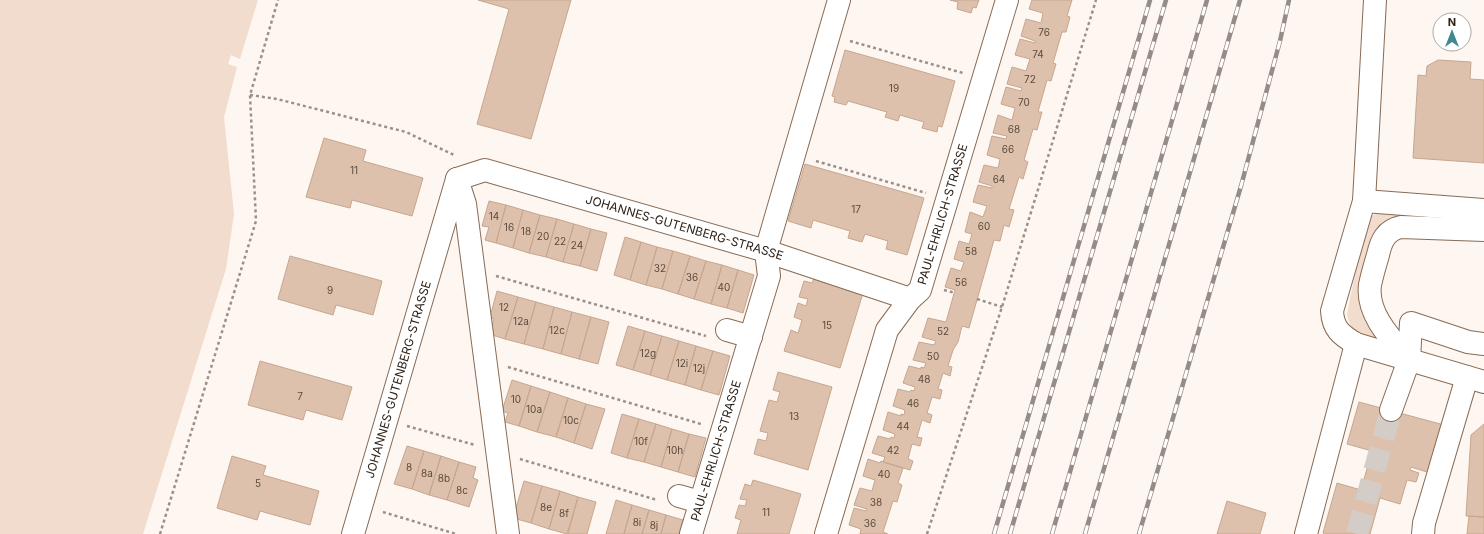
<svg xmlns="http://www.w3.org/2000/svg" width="1484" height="534" font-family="Inter,sans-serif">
	<rect width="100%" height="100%" fill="#fdf6f1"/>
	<path fill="#f2dccd" d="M 0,0 L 258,0 L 240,59 L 231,55 L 228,64 L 237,67 L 224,117 L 234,214 L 226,269 L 143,534 L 0,534 Z
		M 1379,213 L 1484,220 L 1387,221 L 1362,299 L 1366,319 L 1378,337 L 1378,340 C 1359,336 1351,334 1347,314 L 1365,224 L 1369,217 Z"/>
	<path fill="#dec1ac" stroke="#c6a68f" d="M 478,0 L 571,0 L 531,139 L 477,124 L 509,9 Z
		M 950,0 L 979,0 L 976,8 L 973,7 L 971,13 L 957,9 L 958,2 Z
		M 1032,0 L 1072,0 L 1067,16 L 1070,17 L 1066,32 L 1062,32 L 1053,63 L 1056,64 L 1051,81 L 1047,80 L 1038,112 L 1042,112 L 1037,130 L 1033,129 L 1024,160 L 1028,162 L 1023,179 L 1019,177 L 1009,209 L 1014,210 L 1009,227 L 1004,225 L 1000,241 L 994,240 L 969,328 L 962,326 L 958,342 L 953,350 L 948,366 L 952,367 L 950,376 L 943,373 L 938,389 L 942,390 L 940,399 L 932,397 L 927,413 L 932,415 L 930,423 L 922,420 L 917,437 L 922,438 L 920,446 L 912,444 L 908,459 L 913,461 L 910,470 L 883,462 L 885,457 L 872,453 L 878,436 L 890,439 L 891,437 L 894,438 L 895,434 L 883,430 L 888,412 L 901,416 L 901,414 L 904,415 L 905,410 L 893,406 L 898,389 L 910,392 L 911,390 L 914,391 L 915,387 L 903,383 L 909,366 L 921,369 L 921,367 L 924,368 L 926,363 L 913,360 L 919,342 L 934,345 L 936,341 L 922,337 L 928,318 L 946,322 L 955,290 L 945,287 L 951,268 L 961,271 L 964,262 L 954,259 L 959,241 L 969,244 L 972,234 L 965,232 L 970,212 L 983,217 L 987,206 L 973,202 L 978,185 L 992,188 L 992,186 L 979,182 L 984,165 L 998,168 L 1000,159 L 987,155 L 992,136 L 1006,139 L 1007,136 L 993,133 L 998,115 L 1012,120 L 1015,108 L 1001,104 L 1006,87 L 1021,91 L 1022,88 L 1007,84 L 1012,67 L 1026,71 L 1030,59 L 1015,55 L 1020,39 L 1035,43 L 1035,41 L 1021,36 L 1026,19 L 1041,23 L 1043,13 L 1029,9 Z
		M 845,50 L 955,81 L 942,127 L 938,126 L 937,132 L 922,128 L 924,122 L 900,115 L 898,121 L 885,117 L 887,112 L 848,101 L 846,105 L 834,102 L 835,97 L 832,96 Z
		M 1438,60 L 1471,62 L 1470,79 L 1484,80 L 1484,163 L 1413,158 L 1418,75 L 1426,76 L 1427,66 Z
		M 324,138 L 366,150 L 363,161 L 423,178 L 412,216 L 352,200 L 350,208 L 306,197 Z
		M 805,164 L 924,198 L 907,255 L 886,249 L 888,241 L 865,234 L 862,242 L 848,238 L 850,231 L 813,220 L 811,228 L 788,221 Z
		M 489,201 L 506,205 L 496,243 L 485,240 L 489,227 L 482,226 Z
		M 506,205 L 523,210 L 513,248 L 496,243 Z
		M 523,210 L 540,215 L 529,253 L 513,248 Z
		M 540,215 L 557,219 L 546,257 L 529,253 Z
		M 557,219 L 574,224 L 563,262 L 546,257 Z
		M 574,224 L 591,229 L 580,266 L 563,262 Z
		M 591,229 L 607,233 L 597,271 L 580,266 Z
		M 625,237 L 641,242 L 630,280 L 614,275 Z
		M 641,242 L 657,247 L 646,285 L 630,280 Z
		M 657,247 L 673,251 L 662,289 L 646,285 Z
		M 673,251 L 690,256 L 678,294 L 662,289 Z
		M 290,256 L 382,281 L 373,315 L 336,305 L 333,315 L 278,299 Z
		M 690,256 L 706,261 L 694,299 L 678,294 Z
		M 706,261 L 722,265 L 711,304 L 694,299 Z
		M 722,265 L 738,270 L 727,308 L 711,304 Z
		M 738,270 L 754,275 L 743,313 L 727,308 Z
		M 814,278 L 863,293 L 840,368 L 784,351 L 791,330 L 798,333 L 802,320 L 794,317 L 798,303 L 806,306 L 808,299 L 799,297 L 804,281 L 812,283 Z
		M 497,291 L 518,297 L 505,339 L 489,334 L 494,319 L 490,317 Z
		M 518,297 L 536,302 L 524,344 L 505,339 Z
		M 536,302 L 554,307 L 543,349 L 524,344 Z
		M 554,307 L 572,312 L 561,354 L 543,349 Z
		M 572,312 L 591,317 L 579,359 L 561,354 Z
		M 591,317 L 609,322 L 598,364 L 579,359 Z
		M 628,326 L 645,331 L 633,370 L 616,365 Z
		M 645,331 L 662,336 L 650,375 L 633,370 Z
		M 662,336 L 679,341 L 667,380 L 650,375 Z
		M 679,341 L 696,346 L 685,385 L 667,380 Z
		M 696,346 L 713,351 L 701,390 L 685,385 Z
		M 713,351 L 730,356 L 719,395 L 701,390 Z
		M 260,361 L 352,387 L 342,420 L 306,410 L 303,420 L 248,405 Z
		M 778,372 L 832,387 L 808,470 L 754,454 L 758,439 L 766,441 L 768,433 L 760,431 L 769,400 L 777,402 L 780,392 L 773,390 Z
		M 512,380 L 531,386 L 519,426 L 505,422 L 508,413 L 502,411 Z
		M 531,386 L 550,392 L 537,432 L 519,426 Z
		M 550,392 L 568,398 L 556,437 L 537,432 Z
		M 568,398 L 586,404 L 574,443 L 556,437 Z
		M 1359,402 L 1444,425 L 1430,473 L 1411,467 L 1410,470 L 1419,473 L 1416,482 L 1407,480 L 1400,504 L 1380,498 L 1370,534 L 1325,534 L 1323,533 L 1337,483 L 1361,490 L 1372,451 L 1347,444 Z
		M 586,404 L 605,409 L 592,449 L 574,443 Z
		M 622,414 L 639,419 L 627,458 L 611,453 Z
		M 639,419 L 656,424 L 644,462 L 627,458 Z
		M 656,424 L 672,429 L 661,467 L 644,462 Z
		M 1484,424 L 1484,517 L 1466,516 L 1471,435 Z
		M 672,429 L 689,434 L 678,472 L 661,467 Z
		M 689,434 L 706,438 L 695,477 L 678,472 Z
		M 407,446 L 424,451 L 412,489 L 394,484 Z
		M 424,451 L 441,456 L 429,495 L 412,489 Z
		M 232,456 L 266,466 L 263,475 L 319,491 L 310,525 L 260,511 L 257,520 L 217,508 Z
		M 441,456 L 459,462 L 447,500 L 429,495 Z
		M 868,459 L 880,463 L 881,461 L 903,468 L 898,483 L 902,485 L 897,502 L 893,501 L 883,532 L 888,534 L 860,534 L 861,529 L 849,525 L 854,508 L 866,511 L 867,509 L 854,505 L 860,488 L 872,491 L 875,480 L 863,476 Z
		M 459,462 L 476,467 L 473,478 L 478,480 L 469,507 L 447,500 Z
		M 753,480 L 801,494 L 789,534 L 737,534 L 741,520 L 735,518 L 739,505 L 745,506 L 747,500 L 740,499 L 745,484 L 751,486 Z
		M 524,481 L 542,486 L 531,523 L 513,518 Z
		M 542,486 L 560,491 L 549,529 L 531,523 Z
		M 560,491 L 578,497 L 567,534 L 549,529 Z
		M 578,497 L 596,502 L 587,534 L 568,534 Z
		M 616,500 L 632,505 L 624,534 L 606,534 Z
		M 1227,501 L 1266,513 L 1260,534 L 1217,534 Z
		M 632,505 L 649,510 L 642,534 L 624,534 Z
		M 649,510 L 666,515 L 661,534 L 642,534 Z
		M 666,515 L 683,520 L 679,534 L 661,534 Z
		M 1469,516 L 1484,517 L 1484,534 L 1467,534 Z"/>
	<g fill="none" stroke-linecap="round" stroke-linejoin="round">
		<path stroke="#d4ccc6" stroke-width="22" stroke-dasharray="22 11" stroke-linecap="butt" d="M 1357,534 L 1391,410"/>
		<g stroke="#886b55" stroke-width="24">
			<g id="minor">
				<path d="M 1375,0 L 1364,201 L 1332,311 C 1333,329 1341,335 1356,344 L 1484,382"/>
				<path id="s1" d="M 457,179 L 485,170 L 766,251 L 910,299"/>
				<path d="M 457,179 L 465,204 L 508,534"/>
				<path d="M 1364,201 L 1484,210"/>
				<path d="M 727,330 L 751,337"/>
				<path d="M 1409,360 C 1392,340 1366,314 1370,285 C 1372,275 1375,265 1378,255 C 1381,241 1386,230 1401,227 L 1484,230"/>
				<path d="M 1391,410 L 1409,360 L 1411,323 L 1468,342 L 1484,344"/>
				<path d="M 679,496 L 700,502"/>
				<path id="s2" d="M 353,534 L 457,179"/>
				<path id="s3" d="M 691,534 L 769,276 L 766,251 L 839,0"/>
				<path id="s4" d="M 826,534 L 887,330 L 910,299 L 920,290 L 1007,0"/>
				<path d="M 1306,534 L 1356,344"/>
				<path d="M 1423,534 L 1424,523 L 1467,377"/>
			</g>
		</g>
		<path stroke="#9a9089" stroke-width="2.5" stroke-dasharray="3 3" stroke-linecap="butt" d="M 850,41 L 963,73
			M 250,95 L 277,99 L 406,132 L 456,156
			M 816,161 L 926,193
			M 496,276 L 706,336
			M 944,290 L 955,293
			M 977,299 L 1002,307
			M 508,367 L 701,424
			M 407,426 L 475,445
			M 520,459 L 657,500
			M 383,512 L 456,534
			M 160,534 L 256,221 L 250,95 L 278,0
			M 927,534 L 1002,307 L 1096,0"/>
		<use href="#minor" stroke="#fff" stroke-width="22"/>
		<g stroke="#968c85" stroke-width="4.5">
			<path id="rail" d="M 994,534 L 1150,0
				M 1010,534 L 1166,0
				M 1052,534 L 1207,0
				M 1085,534 L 1240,0
				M 1139,534 L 1241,186 L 1280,41 L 1289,0"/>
		</g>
		<use href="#rail" stroke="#fff" stroke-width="3" stroke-dasharray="9" stroke-linecap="butt"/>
	</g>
	<g text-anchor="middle" stroke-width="3" stroke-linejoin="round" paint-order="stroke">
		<g font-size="10" fill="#5a4a3e">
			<text x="1044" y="36">76</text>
			<text x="1038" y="58">74</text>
			<text x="1030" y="83">72</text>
			<text x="894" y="92">19</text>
			<text x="1024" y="106">70</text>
			<text x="1014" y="133">68</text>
			<text x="1008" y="153">66</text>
			<text x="354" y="174">11</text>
			<text x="999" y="183">64</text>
			<text x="856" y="213">17</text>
			<text x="494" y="220">14</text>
			<text x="984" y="230">60</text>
			<text x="509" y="231">16</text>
			<text x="526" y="235">18</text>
			<text x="543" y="240">20</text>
			<text x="560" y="245">22</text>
			<text x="577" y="249">24</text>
			<text x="971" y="255">58</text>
			<text x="660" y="272">32</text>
			<text x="692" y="281">36</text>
			<text x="961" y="286">56</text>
			<text x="724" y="291">40</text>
			<text x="330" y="294">9</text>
			<text x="504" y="311">12</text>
			<text x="521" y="325">12a</text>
			<text x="827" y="329">15</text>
			<text x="557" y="334">12c</text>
			<text x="943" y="335">52</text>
			<text x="648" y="357">12g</text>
			<text x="933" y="360">50</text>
			<text x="682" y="367">12i</text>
			<text x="699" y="372">12j</text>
			<text x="924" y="383">48</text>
			<text x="300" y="400">7</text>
			<text x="516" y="403">10</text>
			<text x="913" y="407">46</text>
			<text x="534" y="413">10a</text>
			<text x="794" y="420">13</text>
			<text x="571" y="424">10c</text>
			<text x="903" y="430">44</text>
			<text x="641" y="445">10f</text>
			<text x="675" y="454">10h</text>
			<text x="893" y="454">42</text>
			<text x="409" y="471">8</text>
			<text x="427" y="477">8a</text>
			<text x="884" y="478">40</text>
			<text x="444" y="482">8b</text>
			<text x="258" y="487">5</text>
			<text x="462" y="494">8c</text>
			<text x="876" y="506">38</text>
			<text x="546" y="511">8e</text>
			<text x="766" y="516">11</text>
			<text x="564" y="517">8f</text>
			<text x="637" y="526">8i</text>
			<text x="870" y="527">36</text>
			<text x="654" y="529">8j</text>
		</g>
		<g font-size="12" fill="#2e2219" stroke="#fff">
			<text dy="4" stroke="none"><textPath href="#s4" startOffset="344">PAUL-EHRLICH-STRASSE</textPath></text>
			<text dy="4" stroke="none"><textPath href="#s1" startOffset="237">JOHANNES-GUTENBERG-STRASSE</textPath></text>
			<text dy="4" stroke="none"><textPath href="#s2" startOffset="161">JOHANNES-GUTENBERG-STRASSE</textPath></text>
			<text dy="4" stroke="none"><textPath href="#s3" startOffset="87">PAUL-EHRLICH-STRASSE</textPath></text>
		</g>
	</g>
	<g transform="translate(1452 32)"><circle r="19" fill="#ffffff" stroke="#aba7a3"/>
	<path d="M0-3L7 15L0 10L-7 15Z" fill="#418890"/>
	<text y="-6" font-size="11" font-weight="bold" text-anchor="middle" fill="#2e2219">N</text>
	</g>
</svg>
